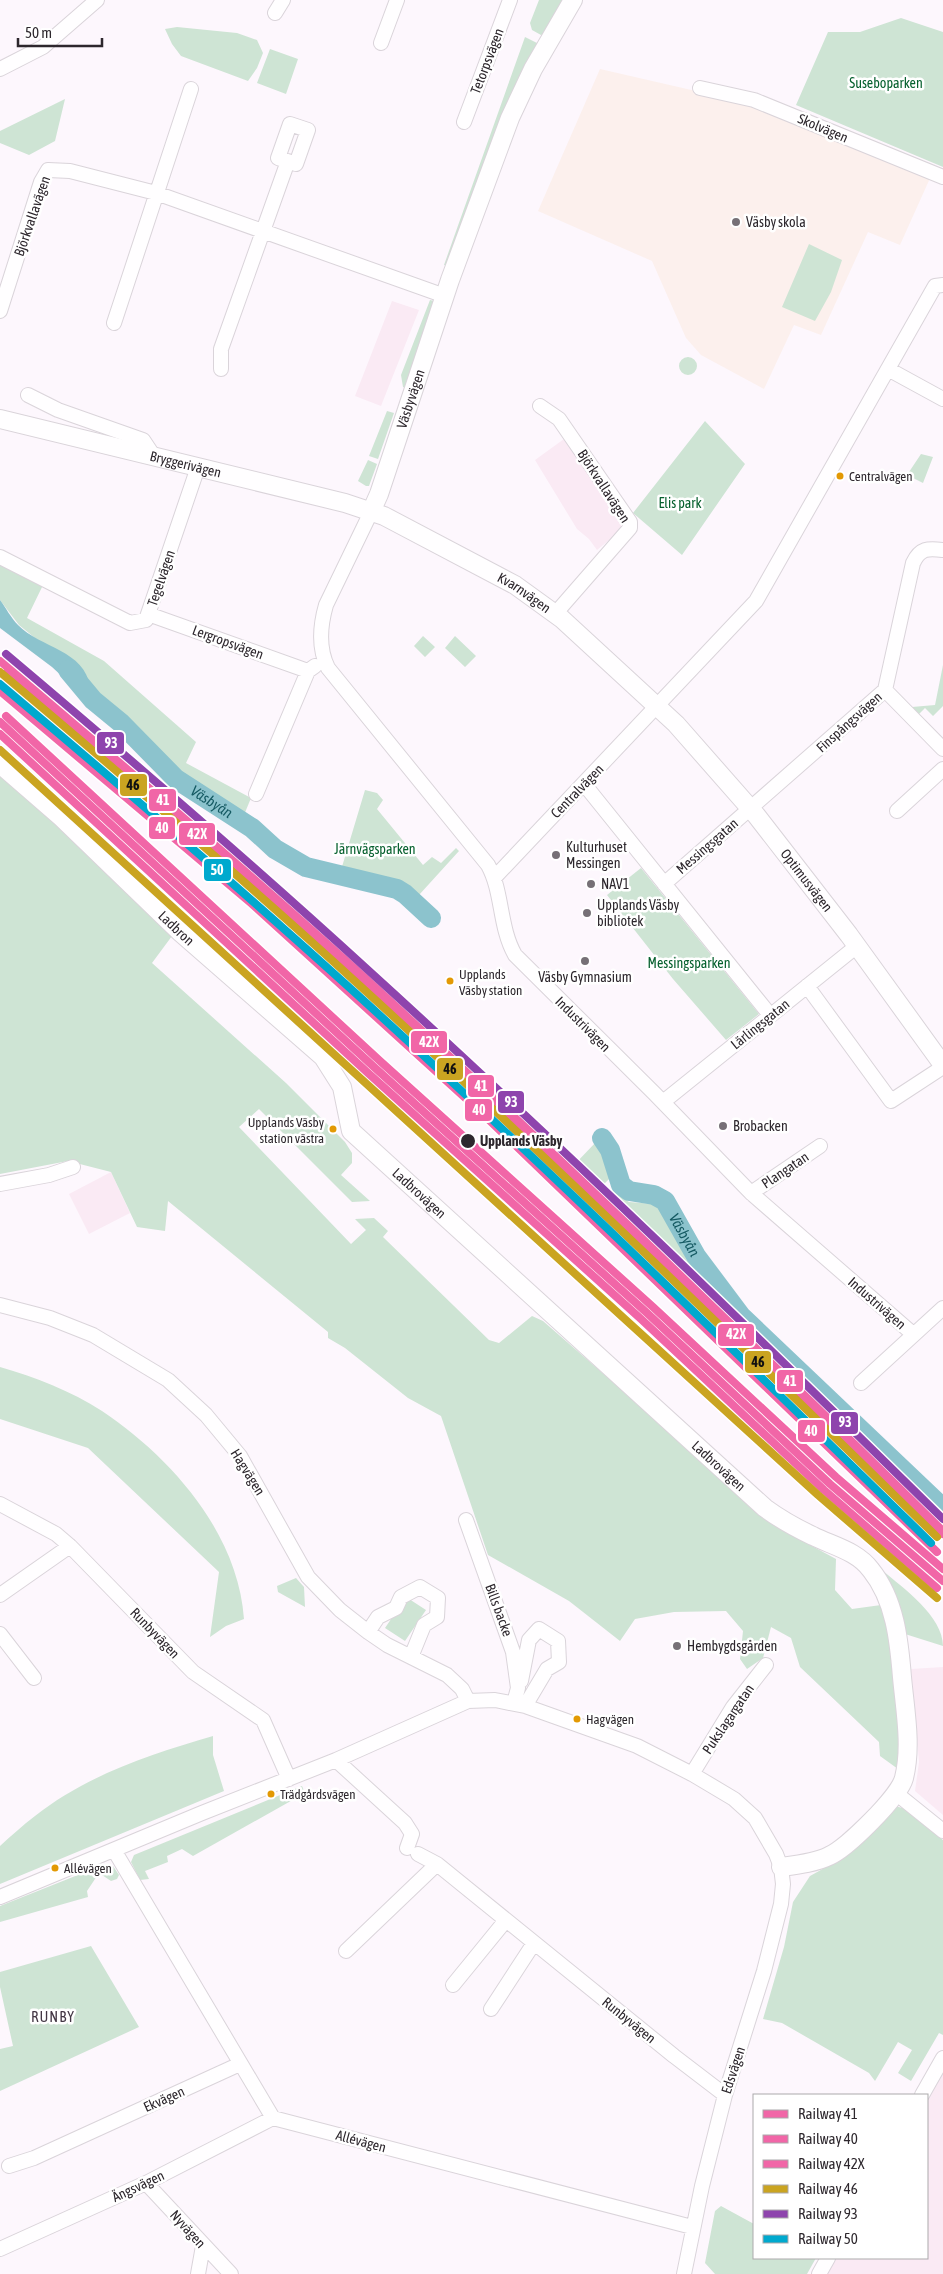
<svg xmlns="http://www.w3.org/2000/svg" width="943" height="2274" font-family="'Asap Condensed',sans-serif">
	<rect width="100%" height="100%" fill="#fdf7fd"/>
	<path fill="#faeaf4" d="M 392,301 L 419,310 L 381,406 L 355,396 Z
		M 564,439 L 625,527 L 597,550 L 589,539 L 577,529 L 535,460 Z
		M 111,1172 L 130,1213 L 89,1234 L 69,1194 Z
		M 943,1667 L 943,1815 L 915,1791 L 919,1762 L 911,1669 Z
		M 943,2071 L 943,2274 L 825,2274 L 834,2258 L 927,2258 L 927,2099 Z"/>
	<path fill="#fcf0ed" d="M 600,69 L 748,103 L 931,176 L 900,245 L 868,232 L 821,335 L 794,325 L 764,389 L 701,355 L 686,338 L 652,261 L 538,211 Z"/>
	<path fill="#cee4d4" d="M 539,0 L 566,0 L 547,33 L 541,35 L 532,30 L 530,23 Z
		M 901,18 L 943,32 L 943,167 L 796,105 L 828,32 L 860,32 Z
		M 177,27 L 237,33 L 257,40 L 263,53 L 257,68 L 248,81 L 181,56 L 172,44 L 165,29 Z
		M 525,37 L 541,45 L 448,266 L 444,265 Z
		M 270,49 L 298,59 L 286,94 L 257,83 Z
		M 65,99 L 55,141 L 29,155 L 0,143 L 0,131 Z
		M 809,244 L 842,260 L 831,292 L 815,321 L 782,307 Z
		M 430,300 L 434,301 L 408,389 L 403,387 L 401,375 Z
		M679 366a9 9 0 1 1 18 0a9 9 0 1 1-18 0Z
		M 387,411 L 394,413 L 378,459 L 369,456 Z
		M 705,421 L 745,464 L 682,555 L 633,513 Z
		M 921,454 L 933,457 L 923,483 L 907,475 Z
		M 368,460 L 377,464 L 369,486 L 366,486 L 358,481 Z
		M 0,564 L 43,585 L 27,618 L 104,661 L 196,742 L 186,763 L 251,798 L 244,815 L 218,797 L 178,775 L 124,719 L 95,697 L 89,682 L 19,625 L 0,600 Z
		M 423,636 L 435,647 L 425,657 L 414,646 Z
		M 455,636 L 476,656 L 465,667 L 445,648 Z
		M 943,665 L 943,706 L 933,716 L 925,708 L 919,714 L 912,707 L 935,705 Z
		M 0,773 L 65,833 L 172,936 L 152,963 L 286,1083 L 345,1142 L 352,1153 L 352,1163 L 341,1175 L 370,1201 L 352,1202 L 259,1109 L 239,1127 L 351,1244 L 366,1230 L 355,1219 L 374,1218 L 388,1231 L 383,1237 L 489,1340 L 499,1343 L 532,1316 L 543,1321 L 709,1466 L 753,1507 L 777,1527 L 836,1559 L 835,1590 L 852,1609 L 881,1605 L 890,1631 L 899,1741 L 898,1769 L 880,1756 L 879,1742 L 800,1667 L 791,1638 L 771,1627 L 763,1658 L 747,1669 L 740,1659 L 743,1631 L 726,1611 L 674,1612 L 635,1619 L 620,1641 L 569,1601 L 488,1555 L 441,1416 L 408,1398 L 345,1348 L 328,1338 L 328,1332 L 168,1201 L 165,1231 L 137,1227 L 111,1172 L 68,1161 L 0,1174 Z
		M 365,790 L 377,793 L 383,800 L 377,809 L 423,865 L 432,857 L 441,863 L 456,848 L 459,851 L 419,895 L 394,880 L 341,870 Z
		M 641,868 L 759,1014 L 726,1040 L 673,979 L 607,895 Z
		M 596,1142 L 612,1176 L 599,1189 L 574,1165 Z
		M 615,1188 L 629,1202 L 654,1204 L 661,1208 L 687,1260 L 730,1315 L 607,1196 Z
		M 0,1367 C 35,1377 71,1391 102,1411 C 171,1457 238,1533 244,1619 L 226,1626 L 210,1637 L 219,1572 L 88,1448 L 0,1419 Z
		M 882,1570 C 903,1588 943,1616 943,1646 L 905,1634 L 898,1605 Z
		M 296,1578 L 304,1587 L 305,1607 L 278,1592 L 277,1586 Z
		M 406,1597 L 426,1610 L 405,1641 L 385,1628 Z
		M 213,1736 L 213,1755 L 224,1791 L 0,1884 L 0,1846 C 11,1836 23,1825 35,1816 C 87,1775 151,1754 213,1736 Z
		M 302,1786 L 305,1793 L 193,1856 L 182,1849 L 167,1856 L 168,1862 L 145,1871 L 149,1879 L 140,1880 L 131,1862 L 134,1855 Z
		M 895,1806 L 906,1809 L 943,1840 L 943,2035 L 939,2033 L 911,2081 L 898,2073 L 912,2050 L 898,2042 L 875,2081 L 869,2073 L 782,2023 L 763,2019 L 784,1947 L 793,1902 L 810,1876 L 837,1861 Z
		M 103,1865 L 113,1866 L 119,1875 L 117,1879 L 111,1881 L 99,1873 L 87,1891 L 88,1897 L 0,1922 L 0,1906 Z
		M 91,1946 L 139,2027 L 0,2091 L 0,2049 L 13,2046 L 0,1987 L 0,1972 Z
		M 721,2206 L 754,2224 L 754,2258 L 816,2258 L 807,2274 L 715,2274 L 705,2263 L 715,2211 Z"/>
	<path fill="#8cc3cd" d="M 0,600 C 6,608 11,618 18,625 C 40,648 85,650 90,687 L 79,692 L 52,667 L 0,628 Z"/>
	<g fill="none" stroke-linecap="round" stroke-linejoin="round">
		<g stroke="#8cc3cd" stroke-width="20">
			<path id="s1" d="M 68,670 L 93,700 L 121,723 L 176,779 L 252,828 L 275,849 L 306,867 L 397,889 L 405,894 L 431,918"/>
			<path id="s2" d="M 602,1138 L 610,1150 L 621,1185 L 629,1191 L 654,1195 L 665,1201 L 696,1256 L 741,1316 L 943,1508"/>
		</g>
		<g stroke="#dad4da" stroke-width="16">
			<path id="minor" d="M 275,13 L 283,0
				M 381,43 L 397,0
				M 0,69 L 43,47 L 97,0
				M 700,88 L 754,100 L 943,177
				M 464,122 L 510,0
				M 290,124 L 308,130 L 296,164 L 278,158 Z
				M 0,311 L 41,182 L 48,170 L 70,171 L 156,193 L 445,296
				M 114,323 L 191,89
				M 221,369 L 221,349 L 288,161
				M 888,369 L 943,399
				M 28,395 L 58,410 L 143,440 L 153,455
				M 540,406 L 559,419 L 630,522 L 630,528 L 555,614
				M 371,512 L 326,605 C 320,626 318,648 328,668 L 488,865 C 503,892 499,927 515,955 L 654,1093 L 751,1193 L 913,1334
				M 0,557 L 130,623 L 146,620 L 198,467
				M 148,614 L 308,671
				M 885,690 L 943,749
				M 584,784 L 770,1015
				M 256,794 L 308,671 L 315,666
				M 897,811 L 943,769
				M 495,877 L 756,601 L 935,286 L 943,285
				M 664,884 L 885,690 L 913,563 C 920,548 928,548 943,550
				M 807,986 L 891,1101 L 943,1067
				M 663,1102 L 857,946
				M 0,1184 L 49,1175 L 73,1167
				M 751,1193 L 820,1146
				M 0,1305 L 50,1318 L 93,1335 L 168,1380 L 206,1415 L 240,1456 L 308,1577 L 340,1610 L 368,1632 L 387,1645 L 447,1675 L 462,1689 L 468,1701
				M 861,1383 L 943,1308
				M 0,1504 L 56,1534 L 70,1546 L 193,1672 L 263,1720 L 289,1779
				M 466,1520 L 513,1652 L 518,1688 L 514,1703
				M 0,1595 L 70,1546
				M 368,1632 L 378,1617 L 396,1608 L 401,1597 L 420,1587 L 438,1598 L 437,1617 L 424,1625 L 411,1657
				M 0,1634 L 34,1678
				M 521,1681 L 529,1640 L 539,1629 L 558,1641 L 559,1662 L 547,1669 L 525,1706
				M 336,1760 L 405,1823 L 412,1834 L 407,1848
				M 692,1774 L 733,1707 L 766,1665
				M 897,1794 L 943,1831
				M 114,1850 L 273,2118 L 692,2227
				M 418,1854 L 437,1864 L 674,2056 L 725,2095
				M 0,1897 L 202,1813 L 336,1760 L 468,1701 L 495,1700 L 525,1706 L 637,1746 L 692,1774 L 734,1799 L 755,1818 L 776,1854 L 781,1867 L 783,1884 L 781,1904 L 764,1971 L 725,2095 L 702,2186 L 684,2274
				M 346,1951 L 437,1864
				M 453,1985 L 506,1920
				M 491,2009 L 534,1943
				M 922,2095 L 943,2058
				M 9,2166 L 34,2158 L 240,2064
				M 146,2183 L 231,2274
				M 0,2249 L 146,2183 L 273,2118
				M 198,2274 L 203,2246
				M 819,2274 L 828,2258"/>
		</g>
		<g stroke="#dad4da" stroke-width="20">
			<g id="tertiary">
				<path id="s3" d="M 0,419 L 345,503 L 384,516 L 515,585 L 562,619 L 676,724 L 756,815 L 849,935 L 943,1065"/>
				<path id="s4" d="M 371,512 L 379,494 L 450,280 L 510,118 L 533,69 L 573,0"/>
				<path id="s5" d="M 0,764 L 62,818 L 181,933 L 323,1057 L 342,1087 L 351,1131 L 765,1508 C 780,1519 796,1528 813,1536 C 833,1546 857,1551 871,1570 C 895,1600 899,1640 902,1677 C 905,1710 912,1746 904,1778 C 899,1797 847,1848 829,1856 C 815,1863 796,1865 781,1867"/>
			</g>
		</g>
		<use href="#minor" stroke="#fffeff" stroke-width="14"/>
		<use href="#tertiary" stroke="#fffeff" stroke-width="18"/>
		<g stroke="#fff" stroke-width="11">
			<path id="rail-1" d="M 0,661 C 123,765 246,870 365,978 C 562,1159 753,1344 943,1531
				M 0,722 L 374,1067 L 647,1313 L 830,1484 L 943,1581"/>
		</g>
		<g stroke="#fff" stroke-width="11">
			<path id="rail-2" d="M 0,691 L 252,904 L 484,1115 L 937,1552
				M 0,734 L 368,1073 L 641,1319 L 824,1490 L 937,1588"/>
		</g>
		<g stroke="#fff" stroke-width="11">
			<path id="rail-3" d="M 6,673 L 264,890 L 496,1103 L 943,1534
				M 6,716 L 380,1061 L 653,1307 L 836,1477 L 943,1569"/>
		</g>
		<g stroke="#fff" stroke-width="11">
			<path id="rail-4" d="M 0,672 C 121,774 241,877 358,984 C 555,1164 746,1350 937,1537
				M 0,750 L 818,1495 L 937,1598"/>
		</g>
		<g stroke="#fff" stroke-width="11">
			<path id="rail-5" d="M 6,654 C 128,757 250,862 368,970 C 564,1148 754,1333 943,1519"/>
		</g>
		<g stroke="#fff" stroke-width="11">
			<path id="rail-6" d="M 0,684 C 119,784 236,885 351,989 C 549,1169 740,1356 931,1543"/>
		</g>
		<use href="#rail-1" stroke="#f166a7" stroke-width="8"/>
		<use href="#rail-2" stroke="#f166a7" stroke-width="8"/>
		<use href="#rail-3" stroke="#f166a7" stroke-width="8"/>
		<use href="#rail-4" stroke="#caa421" stroke-width="8"/>
		<use href="#rail-5" stroke="#8e44ad" stroke-width="8"/>
		<use href="#rail-6" stroke="#00a9ce" stroke-width="8"/>
	</g>
	<g fill="#767076" stroke="#fff" stroke-width="2">
		<circle cx="736" cy="222" r="5"/>
		<circle cx="556" cy="855" r="5"/>
		<circle cx="591" cy="884" r="5"/>
		<circle cx="587" cy="913" r="5"/>
		<circle cx="585" cy="961" r="5"/>
		<circle cx="723" cy="1126" r="5"/>
		<circle cx="677" cy="1646" r="5"/>
	</g>
	<g fill="#e39904" stroke="#fff" stroke-width="2">
		<circle cx="840" cy="476" r="4.5"/>
		<circle cx="450" cy="981" r="4.5"/>
		<circle cx="333" cy="1129" r="4.5"/>
		<circle cx="577" cy="1719" r="4.5"/>
		<circle cx="271" cy="1794" r="4.5"/>
		<circle cx="55" cy="1868" r="4.5"/>
	</g>
	<circle fill="#2d272d" stroke="#fff" stroke-width="2" cx="468" cy="1141" r="8"/>
	<g text-anchor="middle" stroke-width="5" stroke-linejoin="round" paint-order="stroke">
		<g font-size="13" fill="#2d272d" stroke="#fff" text-anchor="start">
			<text x="849" y="481">Centralvägen</text>
			<text x="459" y="979">Upplands<tspan x="459" dy="16">Väsby station</tspan></text>
			<text x="324" y="1127" text-anchor="end">Upplands Väsby<tspan x="324" dy="16">station västra</tspan></text>
			<text x="586" y="1724">Hagvägen</text>
			<text x="280" y="1799">Trädgårdsvägen</text>
			<text x="64" y="1873">Allévägen</text>
		</g>
		<g font-size="14" fill="#2d272d" stroke="#fff">
			<text transform="translate(487 61) rotate(-69)" y="5">Tetorpsvägen</text>
			<text transform="translate(823 128) rotate(23)" y="5">Skolvägen</text>
			<text transform="translate(32 216) rotate(-71)" y="5">Björkvallavägen</text>
			<text dy="5" stroke="none"><textPath href="#s4" startOffset="120">Väsbyvägen</textPath></text>
			<text dy="5" stroke="none"><textPath href="#s3" startOffset="191">Bryggerivägen</textPath></text>
			<text transform="translate(604 486) rotate(57)" y="5">Björkvallavägen</text>
			<text transform="translate(161 578) rotate(-71)" y="5">Tegelvägen</text>
			<text dy="5" stroke="none"><textPath href="#s3" startOffset="556">Kvarnvägen</textPath></text>
			<text transform="translate(228 642) rotate(20)" y="5">Lergropsvägen</text>
			<text transform="translate(849 722) rotate(-42)" y="5">Finspångsvägen</text>
			<text transform="translate(577 791) rotate(-46)" y="5">Centralvägen</text>
			<text transform="translate(707 846) rotate(-41)" y="5">Messingsgatan</text>
			<text dy="5" stroke="none"><textPath href="#s3" startOffset="961">Optimusvägen</textPath></text>
			<text dy="5" stroke="none"><textPath href="#s5" startOffset="241">Ladbron</textPath></text>
			<text transform="translate(583 1024) rotate(45)" y="5">Industrivägen</text>
			<text transform="translate(760 1024) rotate(-39)" y="5">Lärlingsgatan</text>
			<text transform="translate(785 1170) rotate(-34)" y="5">Plangatan</text>
			<text dy="5" stroke="none"><textPath href="#s5" startOffset="609">Ladbrovägen</textPath></text>
			<text transform="translate(877 1303) rotate(41)" y="5">Industrivägen</text>
			<text dy="5" stroke="none"><textPath href="#s5" startOffset="1014">Ladbrovägen</textPath></text>
			<text transform="translate(248 1472) rotate(58)" y="5">Hagvägen</text>
			<text transform="translate(499 1610) rotate(70)" y="5">Bills backe</text>
			<text transform="translate(155 1633) rotate(46)" y="5">Runbyvägen</text>
			<text transform="translate(728 1719) rotate(-56)" y="5">Pukslagargatan</text>
			<text transform="translate(629 2020) rotate(39)" y="5">Runbyvägen</text>
			<text transform="translate(733 2070) rotate(-72)" y="5">Edsvägen</text>
			<text transform="translate(164 2099) rotate(-24)" y="5">Ekvägen</text>
			<text transform="translate(361 2141) rotate(15)" y="5">Allévägen</text>
			<text transform="translate(138 2186) rotate(-25)" y="5">Ängsvägen</text>
			<text transform="translate(188 2229) rotate(48)" y="5">Nyvägen</text>
		</g>
		<g font-size="14" fill="#06602e" stroke="#fff">
			<text x="886" y="88">Suseboparken</text>
			<text x="680" y="508">Elis park</text>
			<text x="375" y="854">Järnvägsparken</text>
			<text x="689" y="968">Messingsparken</text>
		</g>
		<g font-size="14" fill="#2d272d" stroke="#fff" text-anchor="start">
			<text x="746" y="227">Väsby skola</text>
			<text x="566" y="852">Kulturhuset<tspan x="566" dy="16">Messingen</tspan></text>
			<text x="601" y="889">NAV1</text>
			<text x="597" y="910">Upplands Väsby<tspan x="597" dy="16">bibliotek</tspan></text>
			<text x="585" y="982" text-anchor="middle">Väsby Gymnasium</text>
			<text x="733" y="1131">Brobacken</text>
			<text x="687" y="1651">Hembygdsgården</text>
		</g>
		<g font-size="14" font-weight="bold" fill="#2d272d" stroke="#fff" text-anchor="start">
			<text x="480" y="1146">Upplands Väsby</text>
		</g>
		<g font-size="15" font-style="italic" fill="#155a63" stroke="#fff">
			<text dy="5" stroke="none"><textPath href="#s1" startOffset="196">Väsbyån</textPath></text>
			<text dy="5" stroke="none"><textPath href="#s2" startOffset="138">Väsbyån</textPath></text>
		</g>
		<g font-size="15" letter-spacing="1" fill="#433644" stroke="#fff">
			<text x="53" y="2022">RUNBY</text>
		</g>
	</g>
	<g stroke="#fff" stroke-width="2">
		<rect x="96" y="731" width="29" height="24" rx="5" fill="#8e44ad"/>
		<rect x="119" y="773" width="29" height="24" rx="5" fill="#caa421"/>
		<rect x="148" y="788" width="29" height="24" rx="5" fill="#f166a7"/>
		<rect x="148" y="816" width="28" height="24" rx="5" fill="#f166a7"/>
		<rect x="178" y="822" width="38" height="24" rx="5" fill="#f166a7"/>
		<rect x="203" y="858" width="29" height="24" rx="5" fill="#00a9ce"/>
		<rect x="410" y="1030" width="38" height="24" rx="5" fill="#f166a7"/>
		<rect x="436" y="1057" width="28" height="24" rx="5" fill="#caa421"/>
		<rect x="467" y="1074" width="28" height="24" rx="5" fill="#f166a7"/>
		<rect x="497" y="1090" width="28" height="24" rx="5" fill="#8e44ad"/>
		<rect x="464" y="1098" width="29" height="24" rx="5" fill="#f166a7"/>
		<rect x="717" y="1323" width="38" height="24" rx="5" fill="#f166a7"/>
		<rect x="744" y="1350" width="28" height="24" rx="5" fill="#caa421"/>
		<rect x="776" y="1369" width="28" height="24" rx="5" fill="#f166a7"/>
		<rect x="830" y="1411" width="29" height="24" rx="5" fill="#8e44ad"/>
		<rect x="797" y="1419" width="29" height="24" rx="5" fill="#f166a7"/>
	</g>
	<g font-size="14" text-anchor="middle" font-weight="bold" fill="#fff">
		<text x="111" y="748">93</text>
		<text x="163" y="805">41</text>
		<text x="162" y="833">40</text>
		<text x="197" y="839">42X</text>
		<text x="217" y="875">50</text>
		<text x="429" y="1047">42X</text>
		<text x="481" y="1091">41</text>
		<text x="511" y="1107">93</text>
		<text x="479" y="1115">40</text>
		<text x="736" y="1339">42X</text>
		<text x="790" y="1386">41</text>
		<text x="845" y="1427">93</text>
		<text x="811" y="1436">40</text>
	</g>
	<g font-size="14" text-anchor="middle" font-weight="bold" fill="#111">
		<text x="133" y="790">46</text>
		<text x="450" y="1074">46</text>
		<text x="758" y="1367">46</text>
	</g>
	<rect x="753" y="2094" width="175" height="165" fill="#ffffff" stroke="#aba9ab"/>
	<rect x="763" y="2110" width="25" height="8" fill="#f166a7" stroke="#aba9ab"/>
	<text x="798" y="2119" font-size="15" fill="#2d272d">Railway 41</text>
	<rect x="763" y="2135" width="25" height="8" fill="#f166a7" stroke="#aba9ab"/>
	<text x="798" y="2144" font-size="15" fill="#2d272d">Railway 40</text>
	<rect x="763" y="2160" width="25" height="8" fill="#f166a7" stroke="#aba9ab"/>
	<text x="798" y="2169" font-size="15" fill="#2d272d">Railway 42X</text>
	<rect x="763" y="2185" width="25" height="8" fill="#caa421" stroke="#aba9ab"/>
	<text x="798" y="2194" font-size="15" fill="#2d272d">Railway 46</text>
	<rect x="763" y="2210" width="25" height="8" fill="#8e44ad" stroke="#aba9ab"/>
	<text x="798" y="2219" font-size="15" fill="#2d272d">Railway 93</text>
	<rect x="763" y="2235" width="25" height="8" fill="#00a9ce" stroke="#aba9ab"/>
	<text x="798" y="2244" font-size="15" fill="#2d272d">Railway 50</text>
	<path d="M18 38v8h84v-8" fill="none" stroke="#2d272d" stroke-width="2.5"/>
	<text x="25" y="38" font-size="15" fill="#2d272d" stroke="#ffffff" stroke-width="4" paint-order="stroke">50 m</text>
</svg>
